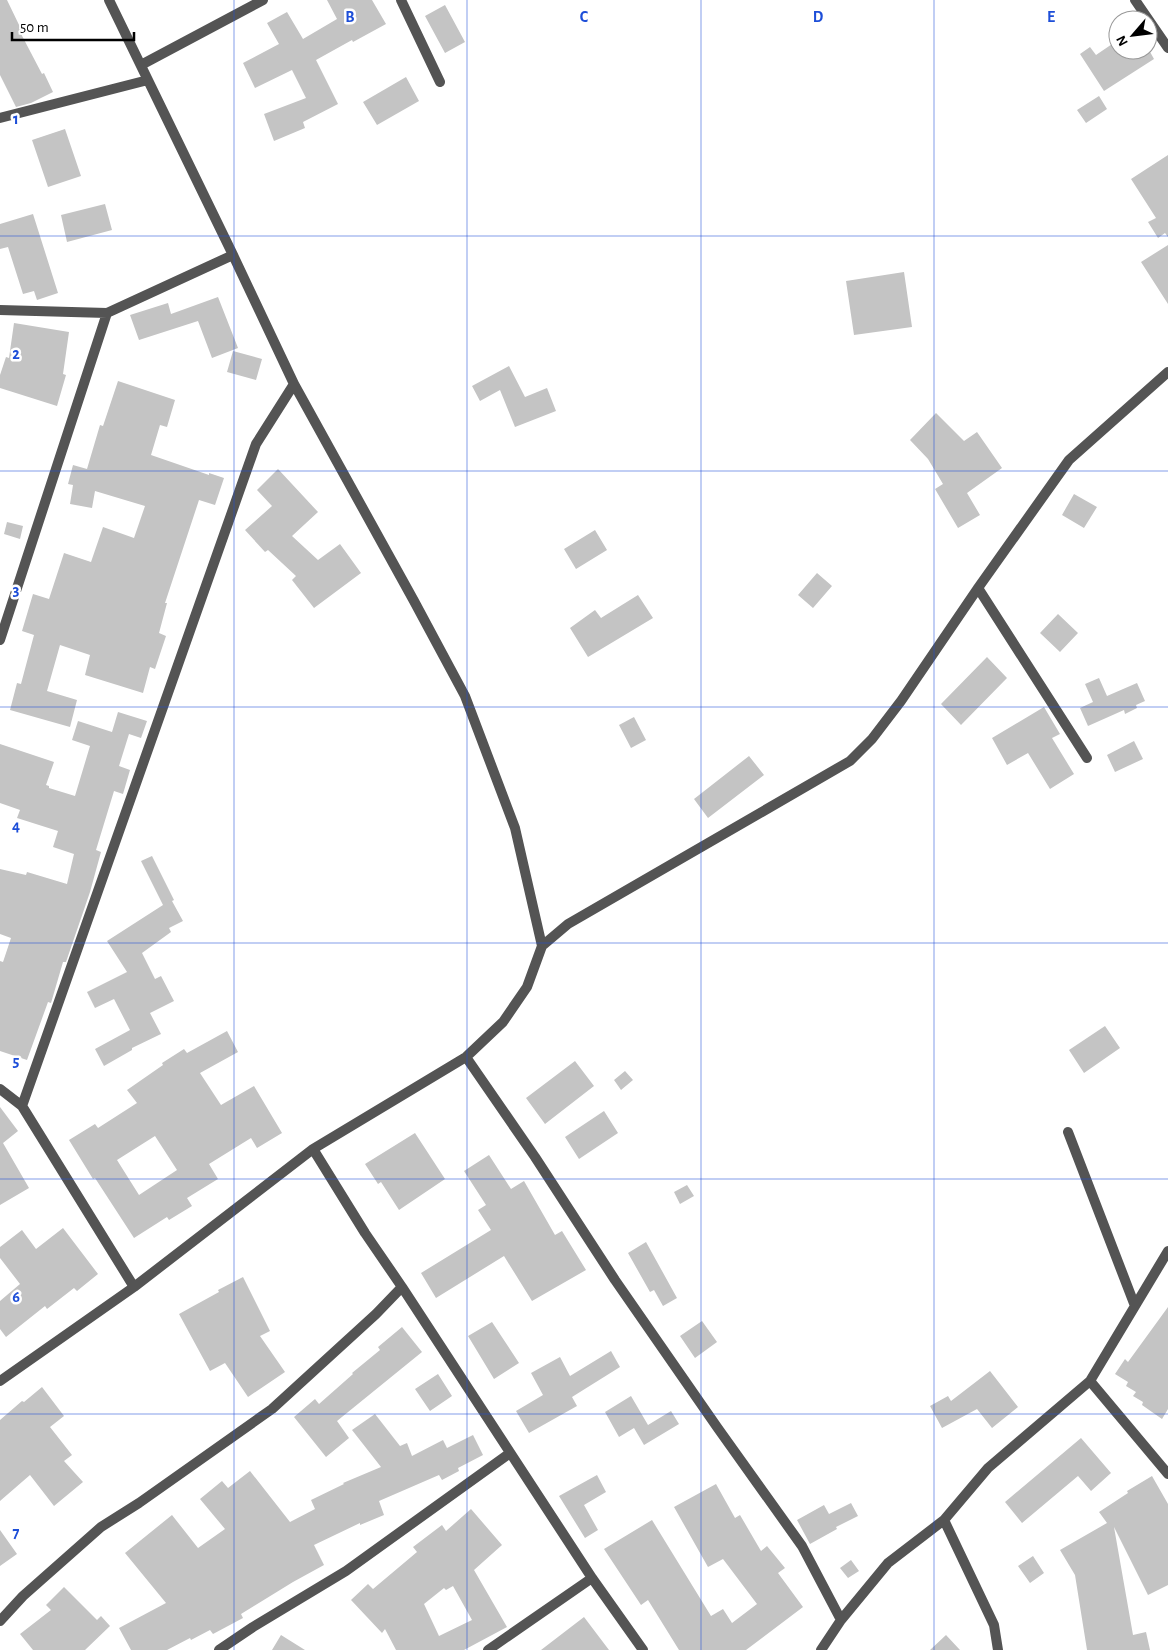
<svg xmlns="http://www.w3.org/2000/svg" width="1168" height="1650" font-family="'Alegreya Sans',sans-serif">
	<rect width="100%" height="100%" fill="#fff"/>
	<path fill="#c4c4c4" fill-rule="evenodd" d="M 0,0 L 7,0 L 21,29 L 19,30 L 42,74 L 44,73 L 53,92 L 31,103 L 16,107 L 0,75 Z
		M 327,0 L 372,0 L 386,24 L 353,42 L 352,40 L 316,60 L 338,104 L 303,122 L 305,128 L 274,141 L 264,114 L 306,98 L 292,70 L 255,88 L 243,63 L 279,44 L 267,23 L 287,12 L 303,39 L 337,19 Z
		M 445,5 L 465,42 L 445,53 L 425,16 Z
		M 1118,40 L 1118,50 L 1149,50 L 1154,59 L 1104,91 L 1080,54 L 1090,47 L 1096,55 Z
		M 406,77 L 419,101 L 377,125 L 363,102 Z
		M 1099,96 L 1107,109 L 1086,123 L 1077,110 Z
		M 65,129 L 81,176 L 48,187 L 32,140 Z
		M 1168,155 L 1168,237 L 1165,233 L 1158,238 L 1148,222 L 1156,218 L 1131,179 Z
		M 105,204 L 112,230 L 67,242 L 61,215 Z
		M 33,214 L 58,293 L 37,300 L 34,291 L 23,294 L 8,247 L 0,249 L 0,224 Z
		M 1168,245 L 1168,304 L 1141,262 Z
		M 904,272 L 912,327 L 854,335 L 846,281 Z
		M 218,297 L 238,348 L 212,358 L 198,321 L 139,340 L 130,315 L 168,303 L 171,314 Z
		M 14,323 L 69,332 L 63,374 L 66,375 L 57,406 L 0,388 L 0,375 L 6,357 L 9,358 Z
		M 233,351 L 262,359 L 256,380 L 227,372 Z
		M 509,366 L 525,397 L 547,388 L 556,411 L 515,427 L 500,390 L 480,401 L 472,386 Z
		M 118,381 L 175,400 L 167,427 L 160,425 L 151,455 L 209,475 L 209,473 L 224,478 L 215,505 L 199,500 L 165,603 L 167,603 L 159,633 L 166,636 L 155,669 L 150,667 L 143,693 L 85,675 L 90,655 L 60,645 L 47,691 L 77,700 L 70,727 L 10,710 L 17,683 L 21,684 L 34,635 L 22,631 L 33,594 L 49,599 L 64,553 L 91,562 L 103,527 L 134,538 L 145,506 L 95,491 L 92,508 L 70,504 L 73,485 L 68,484 L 73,465 L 87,469 L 100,425 L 103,426 Z
		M 936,413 L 964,441 L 977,432 L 1002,468 L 967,493 L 980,515 L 958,528 L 935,489 L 943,484 L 928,459 L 910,440 Z
		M 278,469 L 318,512 L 292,536 L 318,560 L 340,544 L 361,573 L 314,608 L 292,580 L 296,576 L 268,550 L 265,552 L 245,530 L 272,506 L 257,490 Z
		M 1074,494 L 1097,507 L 1084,528 L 1062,515 Z
		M 7,522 L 23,526 L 20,539 L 4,534 Z
		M 595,530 L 607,550 L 576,569 L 564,549 Z
		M 817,573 L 832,586 L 813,608 L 798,595 Z
		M 638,595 L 653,618 L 588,657 L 570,628 L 595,610 L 601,618 Z
		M 1058,614 L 1078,633 L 1060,652 L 1040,633 Z
		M 987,657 L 1007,678 L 961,725 L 941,704 Z
		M 1099,678 L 1107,696 L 1137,683 L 1145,701 L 1136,705 L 1137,708 L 1125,714 L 1124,710 L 1088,726 L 1080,708 L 1093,702 L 1085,684 Z
		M 1044,707 L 1060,734 L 1052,738 L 1074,774 L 1050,789 L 1028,753 L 1007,765 L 992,738 Z
		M 118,712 L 147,721 L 141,738 L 129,734 L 119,766 L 130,770 L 123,794 L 114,791 L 96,850 L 101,852 L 90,892 L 66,962 L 63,962 L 51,1003 L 48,1002 L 27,1060 L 0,1051 L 0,961 L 3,962 L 11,938 L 0,934 L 0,869 L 26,875 L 27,872 L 67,884 L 74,854 L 53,847 L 58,831 L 17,818 L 20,810 L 0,803 L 0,744 L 54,762 L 46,785 L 49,786 L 49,788 L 75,796 L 90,746 L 72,740 L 78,721 L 112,732 Z
		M 634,717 L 646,740 L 631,748 L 619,725 Z
		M 1134,741 L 1143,759 L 1115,772 L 1107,755 Z
		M 749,756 L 764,775 L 708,818 L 694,799 Z
		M 152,856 L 174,900 L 172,901 L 183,921 L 169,928 L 171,932 L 142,953 L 155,979 L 161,976 L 174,1001 L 150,1013 L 161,1034 L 132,1048 L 132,1050 L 104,1066 L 95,1049 L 130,1030 L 114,999 L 95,1008 L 87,992 L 127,972 L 107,941 L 163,905 L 141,861 Z
		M 1105,1026 L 1120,1048 L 1084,1073 L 1069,1050 Z
		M 227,1031 L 238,1052 L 200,1073 L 221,1105 L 254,1086 L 282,1133 L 257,1148 L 251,1138 L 209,1164 L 218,1179 L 187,1198 L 192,1206 L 169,1220 L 167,1217 L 134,1238 L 95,1178 L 93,1179 L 69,1140 L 95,1124 L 98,1128 L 137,1103 L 127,1090 L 163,1065 L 162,1063 L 184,1049 L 187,1053 ZM 155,1136 L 177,1170 L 139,1195 L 117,1160 Z
		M 575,1061 L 594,1086 L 545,1124 L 526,1098 Z
		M 625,1071 L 633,1080 L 621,1090 L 614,1080 Z
		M 0,1107 L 18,1131 L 3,1143 L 29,1188 L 0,1205 Z
		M 604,1111 L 618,1133 L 579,1159 L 565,1137 Z
		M 415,1133 L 445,1179 L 399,1210 L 381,1182 L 378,1184 L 365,1164 Z
		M 489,1155 L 511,1189 L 524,1181 L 555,1235 L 562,1231 L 586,1270 L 532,1301 L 504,1256 L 436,1298 L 421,1273 L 491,1230 L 478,1210 L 486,1205 L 464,1171 Z
		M 687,1185 L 694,1196 L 680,1204 L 674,1192 Z
		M 63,1228 L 98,1274 L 77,1291 L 74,1288 L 47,1309 L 45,1306 L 6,1337 L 0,1329 L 0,1301 L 20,1284 L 0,1258 L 0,1247 L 22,1230 L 36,1249 Z
		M 646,1242 L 677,1298 L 663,1306 L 654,1290 L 650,1292 L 628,1253 Z
		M 243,1277 L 270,1331 L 260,1336 L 285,1372 L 248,1397 L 225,1363 L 210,1371 L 179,1314 L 219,1292 L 218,1290 Z
		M 1168,1307 L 1168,1409 L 1162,1419 L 1142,1405 L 1143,1402 L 1133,1396 L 1136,1392 L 1126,1386 L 1128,1382 L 1115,1374 L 1125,1359 L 1128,1362 Z
		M 702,1321 L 717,1342 L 695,1358 L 680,1336 Z
		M 492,1322 L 519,1363 L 494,1379 L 468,1336 Z
		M 402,1327 L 422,1352 L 337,1421 L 349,1438 L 326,1457 L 294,1417 L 315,1399 L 319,1404 L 353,1374 L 352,1373 L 380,1350 L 378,1347 Z
		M 611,1351 L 620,1367 L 572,1397 L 577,1406 L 529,1433 L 516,1411 L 543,1395 L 531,1373 L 560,1357 L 570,1376 Z
		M 990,1371 L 1018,1407 L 992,1428 L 977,1409 L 942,1428 L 930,1406 L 948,1396 L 951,1401 Z
		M 438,1374 L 452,1396 L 430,1411 L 415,1389 Z
		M 42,1387 L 64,1416 L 50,1427 L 72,1455 L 64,1461 L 83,1482 L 54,1506 L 30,1475 L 0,1501 L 0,1420 L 22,1401 L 24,1402 Z
		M 631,1396 L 648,1425 L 671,1411 L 679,1424 L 644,1445 L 634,1428 L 619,1437 L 605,1412 Z
		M 375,1414 L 400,1446 L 407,1443 L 412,1456 L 443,1440 L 447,1448 L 473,1435 L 483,1455 L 458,1468 L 459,1471 L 442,1480 L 439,1475 L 379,1501 L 384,1515 L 360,1525 L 360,1523 L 314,1545 L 324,1565 L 293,1582 L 241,1614 L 243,1618 L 213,1634 L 210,1630 L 191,1640 L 190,1638 L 167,1650 L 131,1650 L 119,1628 L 166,1603 L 125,1553 L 172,1515 L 198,1548 L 225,1529 L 200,1499 L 222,1481 L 228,1488 L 250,1471 L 290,1522 L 315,1509 L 311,1500 L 344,1484 L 343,1483 L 381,1467 L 352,1430 Z
		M 1081,1438 L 1111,1473 L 1091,1491 L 1078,1476 L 1022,1523 L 1005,1502 Z
		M 597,1475 L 606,1492 L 584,1505 L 598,1530 L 585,1538 L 559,1496 Z
		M 1152,1476 L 1168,1504 L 1168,1585 L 1148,1595 L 1114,1527 L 1133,1635 L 1146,1632 L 1150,1650 L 1087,1650 L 1075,1575 L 1060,1550 L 1107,1523 L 1099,1512 L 1128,1493 L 1127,1491 Z
		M 716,1484 L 735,1518 L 740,1515 L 761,1551 L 767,1546 L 785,1568 L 778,1573 L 803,1607 L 746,1650 L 679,1650 L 648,1600 L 641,1605 L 604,1549 L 652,1520 L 711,1616 L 723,1609 L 732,1623 L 757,1604 L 723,1559 L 708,1567 L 674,1507 Z
		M 851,1503 L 858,1516 L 836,1527 L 837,1529 L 810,1544 L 797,1520 L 824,1505 L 829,1514 Z
		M 471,1509 L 502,1545 L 474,1570 L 507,1627 L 464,1650 L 396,1650 L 385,1629 L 382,1633 L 351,1600 L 368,1584 L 373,1589 L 417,1552 L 413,1547 L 442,1525 L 446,1531 ZM 453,1586 L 472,1620 L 439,1636 L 424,1604 L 444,1588 L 446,1590 Z
		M 0,1530 L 17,1554 L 0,1566 Z
		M 1033,1556 L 1044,1573 L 1030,1583 L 1018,1566 Z
		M 851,1560 L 859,1571 L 848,1578 L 840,1568 Z
		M 64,1587 L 97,1620 L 101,1616 L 110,1626 L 85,1650 L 33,1650 L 20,1634 L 51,1610 L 46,1605 Z
		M 584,1617 L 609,1650 L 541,1650 Z
		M 281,1635 L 305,1650 L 272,1650 Z
		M 946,1635 L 960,1650 L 930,1650 Z"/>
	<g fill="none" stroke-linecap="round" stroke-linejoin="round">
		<path stroke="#545454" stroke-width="10" d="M 401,0 L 440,82
			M 1135,0 L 1168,48
			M 141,65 L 263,0
			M 0,118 L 148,80
			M 0,310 L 107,313 L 233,255
			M 294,384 L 414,601 L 465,696 L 515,828 L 542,946
			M 978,588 L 1087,758
			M 0,640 L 107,313
			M 466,1057 L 535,1157 L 615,1280 L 717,1427 L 802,1546 L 841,1620
			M 0,1089 L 22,1106 L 134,1287
			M 22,1106 L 256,444 L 294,384 L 233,255 L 109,0
			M 1068,1132 L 1135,1306
			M 313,1149 L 365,1233 L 402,1287 L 592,1578 L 643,1650
			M 0,1381 L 134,1287 L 313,1149 L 466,1057 L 503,1022 L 527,987 L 542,946 L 568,924 L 850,761 L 872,739 L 901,701 L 978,588 L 1069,460 L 1168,372
			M 1090,1381 L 1168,1474
			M 944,1520 L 988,1468 L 1090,1381 L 1168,1251
			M 0,1621 L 23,1596 L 101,1527 L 139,1503 L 272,1409 L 376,1314 L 402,1287
			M 219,1650 L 253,1627 L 346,1571 L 510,1453
			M 488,1650 L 592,1578
			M 821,1650 L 841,1620 L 888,1563 L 944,1520 L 994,1625 L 998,1650"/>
	</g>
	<path fill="none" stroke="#1d4ed8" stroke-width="1" stroke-opacity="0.55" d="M 234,0 L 234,1650M 467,0 L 467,1650M 701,0 L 701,1650M 934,0 L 934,1650M 0,236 L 1168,236M 0,471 L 1168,471M 0,707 L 1168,707M 0,943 L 1168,943M 0,1179 L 1168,1179M 0,1414 L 1168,1414"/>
	<g font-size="16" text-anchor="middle" font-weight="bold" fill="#1d4ed8" stroke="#fff" stroke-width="5" stroke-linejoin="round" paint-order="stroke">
		<text x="350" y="22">B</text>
		<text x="584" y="22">C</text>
		<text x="818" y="22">D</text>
		<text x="1051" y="22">E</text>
		<text x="16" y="124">1</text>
		<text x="16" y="359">2</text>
		<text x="16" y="595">3</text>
		<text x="16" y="831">4</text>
		<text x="16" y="1066">5</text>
		<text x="16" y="1302">6</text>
		<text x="16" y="1538">7</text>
	</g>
	<g transform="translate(1133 35) rotate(242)"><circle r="24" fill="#ffffff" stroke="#999999"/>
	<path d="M0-4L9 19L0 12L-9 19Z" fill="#000000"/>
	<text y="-8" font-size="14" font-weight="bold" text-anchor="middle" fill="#000000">N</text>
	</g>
	<path d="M12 32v8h122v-8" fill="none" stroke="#000000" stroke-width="2.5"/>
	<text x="20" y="32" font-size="15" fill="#000000" stroke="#ffffff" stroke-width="4" paint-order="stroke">50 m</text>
</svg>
